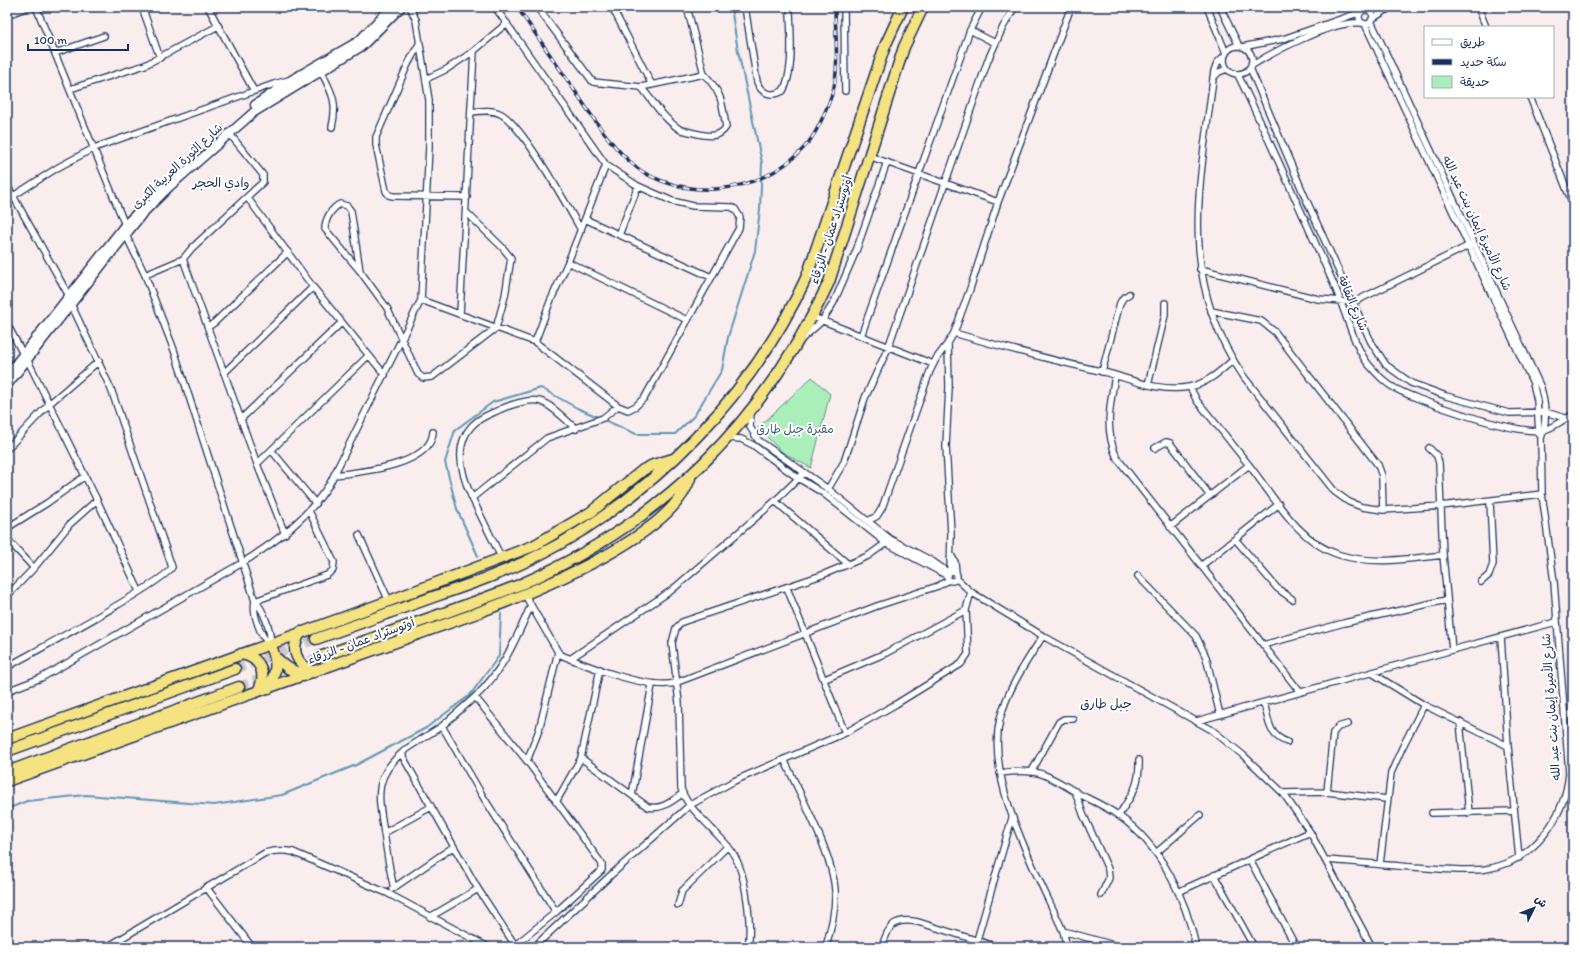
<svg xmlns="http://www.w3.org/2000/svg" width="1580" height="954" font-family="Itim,'Playpen Sans Arabic',sans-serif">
	<rect width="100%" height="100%" fill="#f9eeed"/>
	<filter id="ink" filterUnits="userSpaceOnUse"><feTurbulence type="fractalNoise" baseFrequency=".025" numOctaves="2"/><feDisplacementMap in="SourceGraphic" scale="8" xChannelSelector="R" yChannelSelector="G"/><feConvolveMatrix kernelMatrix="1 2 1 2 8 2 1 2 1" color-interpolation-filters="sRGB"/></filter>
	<g filter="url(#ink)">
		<path fill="#aaefba" stroke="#628f8c" d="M 812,377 L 830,394 L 811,468 L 782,452 L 758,428 Z"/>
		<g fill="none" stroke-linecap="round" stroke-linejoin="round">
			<path stroke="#6197b6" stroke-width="2" d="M 602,419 L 636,434 L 675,434 L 694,416 L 722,370 L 728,337 L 755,251 L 760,209 L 762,163 L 738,51 L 731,7
				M 478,556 L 457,509 L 445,462 L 455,430 L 493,402 L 541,388 L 577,408 L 598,417
				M 7,809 L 27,801 L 86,795 L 214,805 L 282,795 L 356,765 L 426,728 L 470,695 L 499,656 L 501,614"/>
			<path stroke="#cdc8d0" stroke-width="10" stroke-dasharray="10 5" stroke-linecap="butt" d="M 235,669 L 316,639
				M 239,687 L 320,657"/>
			<g stroke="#1b2f5e" stroke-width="8">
				<path id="street" d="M 36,7 L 125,225
					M 142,7 L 160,58
					M 208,7 L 254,91
					M 537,7 L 593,82 L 641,87 L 704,74 L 687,7
					M 612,7 L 652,85
					M 658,7 L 665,7
					M 745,7 L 757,82 C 761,94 772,97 783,91 C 795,70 790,31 790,7
					M 844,7 L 845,91
					M 1207,7 L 1226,53
					M 1220,7 L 1239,46
					M 1478,7 L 1486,27
					M1359 17a7 7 0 1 1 14 0a7 7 0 1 1-14 0Z
					M 7,15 L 28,7
					M 1372,19 L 1391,7
					M 1365,24 L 1533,383 L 1537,400 L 1539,434
					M 970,30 L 995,43
					M 419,44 L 408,64 L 376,137 L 376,145 L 386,191 L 389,195 L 393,196 L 467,197
					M1224 60a14 14 0 1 1 28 0a14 14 0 1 1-28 0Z
					M 1242,47 L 1283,39 L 1361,12
					M 55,53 L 104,36
					M 1224,56 L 1217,63 L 1214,71 C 1201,182 1175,277 1244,377 L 1335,492 L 1349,502 L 1362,507 L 1383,510 L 1441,506 L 1542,494
					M 1251,66 C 1276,50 1334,20 1362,23
					M 1250,68 L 1305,197 L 1371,342 L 1386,365 L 1411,383 L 1446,396 L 1509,413 L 1545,412 L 1565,418
					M 321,71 C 332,93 338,102 332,127
					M 1238,75 C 1272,145 1303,216 1335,287 C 1345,310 1354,347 1369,365 C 1375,372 1382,380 1391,386 C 1413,400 1519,436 1544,430 C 1553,428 1563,419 1573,415
					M 1213,78 L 1219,72 L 1227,69
					M 426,79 L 447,69 L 474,51
					M 641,87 C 653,101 664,120 681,130 C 695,132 717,143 726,127 C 722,102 722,93 704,74
					M 70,89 L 145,65 L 218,26
					M 1530,97 L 1573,205
					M 471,112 C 480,111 492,109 501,114 C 523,126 567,205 581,230
					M 869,156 L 998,202
					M 7,185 L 69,296
					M 247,197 L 313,287 L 385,375
					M 7,200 L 57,168 L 94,148 L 274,84 L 289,80
					M 585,219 L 711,277
					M 126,235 L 145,275 L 174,350 L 255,601 C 263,609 272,631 270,644
					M 619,235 L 638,186
					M 183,259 L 257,464 L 285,534
					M 568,262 L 687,320
					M 1200,269 L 1318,299 L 1354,302 L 1470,245
					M 360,271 L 351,211 L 347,206 L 340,204 C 331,209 325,219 325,229 L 360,271 L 387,308 L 418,374 L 423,378 L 432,377 L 496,328 L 505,296 L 511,258 L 502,247 L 467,213
					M 145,275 L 183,259 L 192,248 L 263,182 L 263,175 L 229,133
					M 421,300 L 535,342 L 618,406 L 628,410 L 636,406 L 645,397 L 739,228 L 740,217 L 735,209 L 731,207 L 693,206 L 672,201 L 638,186 L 606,165 L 495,7
					M 1211,311 L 1261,321 L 1275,332 L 1378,465 L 1382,476 L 1383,510
					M 460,314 L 474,51 L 507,23
					M 813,317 L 933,364
					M 7,324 L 23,354
					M 208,327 L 214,323 L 288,252
					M 954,333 C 1002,347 1051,360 1100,371 C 1129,378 1159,393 1189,387 C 1206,384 1220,372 1233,360
					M 861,336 L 970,30 L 982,7
					M 802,339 L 822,321 L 834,302 L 856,251 L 887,162
					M 535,342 L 550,302 L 568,262 L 606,165
					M 27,359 L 97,500 L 139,591
					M 1102,372 L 1120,303 L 1123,298 L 1129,294
					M 224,373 L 313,287
					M 1115,376 C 1110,405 1104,430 1117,458 L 1300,692
					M 1148,385 L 1165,315 L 1165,303
					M 1190,387 L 1197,401 C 1215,422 1232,444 1249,465 C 1274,497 1299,543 1340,555 C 1373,565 1410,559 1443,555
					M 751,412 L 750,427 L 758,440 L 828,489 L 890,539 L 932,561 L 949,573
					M 241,419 L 341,323
					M 728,438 L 741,439 L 753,445 L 798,478 L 823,493 L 886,543 L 948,576
					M 1155,448 L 1166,442 L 1170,443 L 1210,496
					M 1429,448 L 1437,456 L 1439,463 L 1443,555 L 1452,650
					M 7,449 L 49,404 L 99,361
					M 272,451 L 316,504
					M 257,464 L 368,356
					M 334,475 C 360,472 431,466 433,432
					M 828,489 L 844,462 L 865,398 L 888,348 L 988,60 L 1003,27 L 1015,7
					M 472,498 C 461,474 452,442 476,422 C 483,416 493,413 501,409 C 510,405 528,399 539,401 C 550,403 567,421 576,429
					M 775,501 L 848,564
					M 868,521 L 877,516 L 882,508 L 930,371 L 936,359 L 948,343
					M 1170,527 L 1249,465
					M 7,528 L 47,503 L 85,476
					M 359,535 L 389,601
					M 7,539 L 34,568
					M 1235,539 L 1277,588 L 1292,599
					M 951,555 L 955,562 L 956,573
					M 502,559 L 472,498 L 547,438 L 603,418 L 618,406
					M 1201,566 L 1279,504
					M947 576a5 5 0 1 1 10 0a5 5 0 1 1-10 0Z
					M 950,572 L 951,533 L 946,446 L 949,387 L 948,343 L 954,333 L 970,289 L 998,202 L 1071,7
					M 1138,576 L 1196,636 L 1206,657 L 1220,715
					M 957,579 L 971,592 L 1043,636 L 1212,730 L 1243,755 L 1283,793 L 1310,832 L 1372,947
					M 1481,582 L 1489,575 L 1493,564 L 1490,501
					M 787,588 L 845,733
					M 525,595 L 558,652 L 561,655 C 587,666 649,690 675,683 L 877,606 L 938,586 L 949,580
					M 7,596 L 34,568 L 70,524 L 97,500
					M 255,601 L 327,575 L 333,570 L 334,562 L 309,511
					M 255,601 C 252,612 260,637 270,644
					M 1043,636 C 1026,662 1008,688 1000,719 C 985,782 1037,873 1063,931 L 1067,947
					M 1501,637 L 1508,746 L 1519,858
					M 1263,645 L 1344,623 L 1446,600
					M 570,659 L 672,590 L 775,501 L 804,473
					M 7,667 C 30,654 167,581 172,567 L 111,389 L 71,304
					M 1372,673 L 1424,705 L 1508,746
					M 825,679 L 886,653 L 966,610
					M 7,691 L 41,678 L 242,563 C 277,541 308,518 330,483 L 421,300 L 429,147 L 429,100 L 416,20 L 410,7
					M 475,697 L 442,726 L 406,749 L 403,752 L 403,757 L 478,889 L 515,945
					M 1264,703 C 1269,721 1268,735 1287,742
					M 1197,721 L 1452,650 L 1556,622
					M 1460,722 L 1469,813
					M 442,726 L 482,795 L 556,912
					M 581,758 L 648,807 C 662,810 672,801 682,794
					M 784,759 C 800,795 832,852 835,890 C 836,909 831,928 826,947
					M 527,761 L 539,730 L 558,652
					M 1032,771 L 1059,722 L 1064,719 L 1073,719
					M 1000,773 C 1039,767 1047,775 1079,794 C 1093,801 1107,807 1119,816 C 1161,845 1186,899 1196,947
					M 1075,791 L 1083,814 L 1108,869 L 1109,878 L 1101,895
					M 1327,792 L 1333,733 L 1338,727 L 1348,724
					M 1283,793 L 1327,792 L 1387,799
					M 632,795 L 652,685
					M 556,802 L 581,758 L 600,669
					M 1432,813 L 1514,811
					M 1119,815 C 1132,794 1140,786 1139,760
					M 384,833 L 431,807
					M 1156,853 L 1200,815
					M 1250,860 L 1296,947
					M 1325,860 C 1354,862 1384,865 1413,867 C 1437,868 1462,872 1486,869 C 1533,862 1565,818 1569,773 L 1554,582 L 1542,494 L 1541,438 C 1548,422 1545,404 1541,388 L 1371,21
					M 1380,864 L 1391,773 L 1402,748 L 1424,705
					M 1214,875 L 1254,947
					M 206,887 L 252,947
					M 394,888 C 389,869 387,852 384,833 C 379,798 372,778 403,752
					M 392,889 L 453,847
					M 1178,892 L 1310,832
					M 678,905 L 682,891 L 728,846
					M 430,917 L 478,889
					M 1063,931 L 1121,947
					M 107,947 L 265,853 C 275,850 283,850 293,852 L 387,893 L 488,947
					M 513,947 L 556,912 L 602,870 L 602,864 L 527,761 L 475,697 C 503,671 516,639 531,605
					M 534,947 L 611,875 L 690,805 L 734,781 L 845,733 L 896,704 L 961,664 L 968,654 L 966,610 L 971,592
					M 748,947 C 752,925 746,876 735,857 C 730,846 720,838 712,829 C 701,817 685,804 681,788 L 679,703 L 672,643 L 676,628 L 682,622 L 822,575 L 868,556 L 886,543
					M 882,947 C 888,926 894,917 918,922 L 998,947
					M 975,947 L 1012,818"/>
			</g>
			<g stroke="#1b2f5e" stroke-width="11">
				<path id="secondary" d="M 255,105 L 293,79 L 359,41 L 391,7
					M 7,375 L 125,225 L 167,183
					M 7,385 L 142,214 L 169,187 L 254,112 L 362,46 L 401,7"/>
			</g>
			<g stroke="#1b2f5e" stroke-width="13">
				<path id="highway" d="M 301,632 C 289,649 296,664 314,672
					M 316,639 C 356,625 396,610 436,596 C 471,584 506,572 539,555 C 654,496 753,394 807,276 L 885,46 L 903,7
					M 241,654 C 260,657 268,674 258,691
					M 320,657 C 363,642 405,627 447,612 C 471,603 495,595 519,585 C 662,523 763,424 829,282 L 904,47 L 923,7
					M 276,658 L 288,668 L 303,676
					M 269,688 C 277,670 278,661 270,644
					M 7,739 L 389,601 L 533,546 L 591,512 L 643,470 L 653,465 L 673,459
					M 7,751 L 235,669
					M 7,772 L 239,687
					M 7,781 L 477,613 C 533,592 673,537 690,478"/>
			</g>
			<use href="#street" stroke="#fff" stroke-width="5.5"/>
			<use href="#secondary" stroke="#fff" stroke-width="8"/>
			<use href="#highway" stroke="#f5e382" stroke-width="10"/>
			<g stroke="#1b2f5e" stroke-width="3.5">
				<path id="rail" d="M 517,7 C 537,36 557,65 577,94 C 594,119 612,148 636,167 C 643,173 654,178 662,181 C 713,200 773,185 808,143 C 819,129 826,111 832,94 C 840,72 835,31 835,7"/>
			</g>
			<use href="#rail" stroke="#fff" stroke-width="2" stroke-dasharray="6" stroke-linecap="butt"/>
		</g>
	</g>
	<g text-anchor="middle" stroke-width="4" stroke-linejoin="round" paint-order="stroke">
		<g font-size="12" fill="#1b2f5e" stroke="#fff">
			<text transform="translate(177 166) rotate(-43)" y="4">شارع الثورة العربية الكبرى</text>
			<text transform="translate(1477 223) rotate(65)" y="4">شارع الأميرة إيمان بنت عبد الله</text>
			<text transform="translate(831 230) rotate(-72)" y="4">أوتوستراد عمان - الزرقاء</text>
			<text transform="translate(1353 303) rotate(67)" y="4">شارع الثقافة</text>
			<text transform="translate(361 641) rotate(-20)" y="4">أوتوستراد عمان - الزرقاء</text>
			<text transform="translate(1551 707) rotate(-94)" y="4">شارع الأميرة إيمان بنت عبد الله</text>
		</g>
		<g font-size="12" fill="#3f5f75" stroke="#fff">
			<text x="795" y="433">مقبرة جبل طارق</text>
		</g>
		<g font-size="13" fill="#1b2f5e" stroke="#fff">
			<text x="221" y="187">وادي الحجر</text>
			<text x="1106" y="708">جبل طارق</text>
		</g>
	</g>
	<rect width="1580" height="954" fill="none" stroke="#fff" stroke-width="24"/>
	<rect x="12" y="12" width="1556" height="930" fill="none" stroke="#1b2f5e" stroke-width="1.5" filter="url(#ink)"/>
	<rect x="1424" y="26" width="130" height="72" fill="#ffffff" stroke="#a4acbf"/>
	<rect x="1432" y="39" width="20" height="6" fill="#ffffff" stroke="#a4acbf"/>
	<text x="1460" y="46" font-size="12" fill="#1b2f5e">طريق</text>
	<rect x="1432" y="59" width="20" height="6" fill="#1b2f5e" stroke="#a4acbf"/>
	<text x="1460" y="66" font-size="12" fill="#1b2f5e">سكة حديد</text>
	<rect x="1432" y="76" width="20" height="12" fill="#aaefba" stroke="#a4acbf"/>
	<text x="1460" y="86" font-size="12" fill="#1b2f5e">حديقة</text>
	<g transform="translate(1534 908) rotate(47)" stroke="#ffffff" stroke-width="3" paint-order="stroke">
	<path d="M0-3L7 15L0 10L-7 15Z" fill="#1b2f5e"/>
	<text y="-6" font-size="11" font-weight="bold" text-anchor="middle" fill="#1b2f5e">ش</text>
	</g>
	<path d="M28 44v6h100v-6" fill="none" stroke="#1b2f5e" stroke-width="2"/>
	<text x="34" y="44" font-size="12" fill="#1b2f5e" stroke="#ffffff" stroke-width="3" paint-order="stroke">100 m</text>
</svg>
